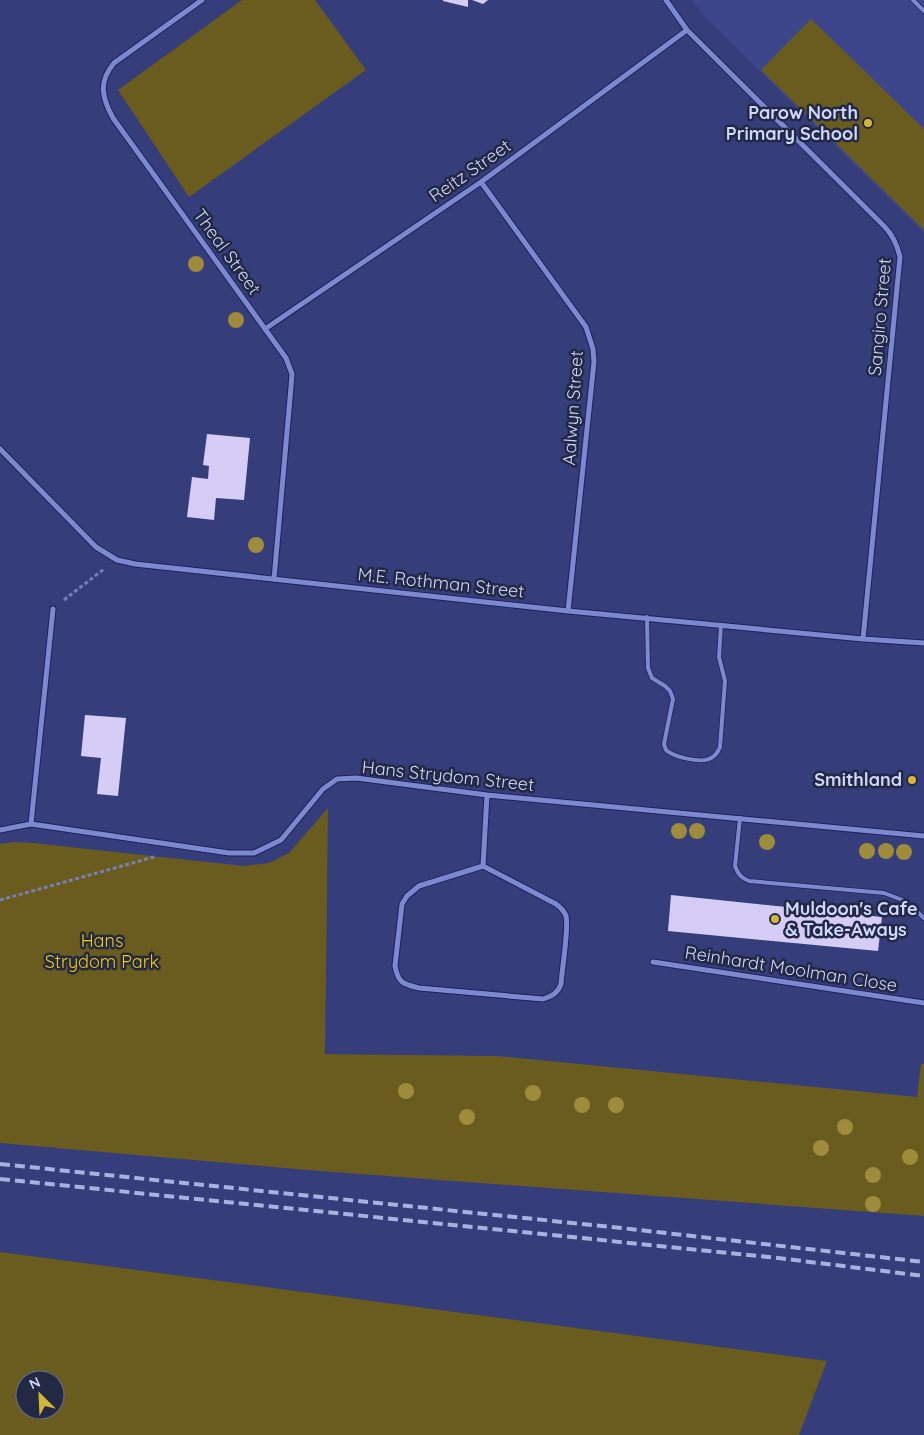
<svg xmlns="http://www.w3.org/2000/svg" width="924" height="1435" font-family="Quicksand,sans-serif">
	<rect width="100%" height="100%" fill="#353d7b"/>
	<path fill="#3d468b" d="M 692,0 L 924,0 L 924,233 L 703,15 Z"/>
	<path fill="#6a5b1f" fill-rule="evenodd" d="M 242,0 L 315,0 L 366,70 L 189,197 L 118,90 Z
		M 811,19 L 924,129 L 924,230 L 761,70 Z
		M 328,808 L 325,1054 L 497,1056 L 917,1097 L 921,1064 L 924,1064 L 924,1216 L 307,1170 L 0,1143 L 0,844 L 14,842 L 33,843 L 244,866 L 269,863 L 289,853 Z
		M 0,1252 L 827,1361 L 799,1435 L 0,1435 ZM 25,1380 L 55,1380 L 55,1410 L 25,1410 Z"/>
	<path fill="#d6cdf7" d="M 443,0 L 468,0 L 468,7 L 443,1 Z
		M 472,0 L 488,0 L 483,4 Z
		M 207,434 L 250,438 L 244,500 L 216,498 L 214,520 L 187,517 L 192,477 L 208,479 L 209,466 L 203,465 Z
		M 85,715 L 126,718 L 118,796 L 97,794 L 101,758 L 81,756 Z
		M 671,895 L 882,917 L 878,951 L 668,931 Z"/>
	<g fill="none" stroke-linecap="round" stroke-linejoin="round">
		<g stroke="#1e215d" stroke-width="5.5">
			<path id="service" d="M 913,0 L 924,11
				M 647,617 L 648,668 L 652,678 L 665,686 L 670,691 L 673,699 L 664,744 L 666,750 C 674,757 699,763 709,759 C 715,757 718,752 720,747 L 725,681 L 719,657 L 721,625
				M 740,818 L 735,866 C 738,874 741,878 749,881 L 884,893 L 905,901 L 924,918"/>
		</g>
		<g stroke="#1e215d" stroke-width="7">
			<path id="minor" d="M 202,0 L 114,63 C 98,82 102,98 113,118 L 286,358 L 292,374 L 291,387 L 274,579
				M 666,0 L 687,30 L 884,226 C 893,235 897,244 900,257 L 863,639
				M 481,182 L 586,327 L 593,349 L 594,362 L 568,611
				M 265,329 L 481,182 L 687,30
				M 0,449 L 96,547 L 117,560 L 135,564 L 568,611 L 863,639 L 924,643
				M 31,824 L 53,609
				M 0,830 L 31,824 L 229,853 L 254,853 L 281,840 L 323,789 L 337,779 L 356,778 L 487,795 L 924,836
				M 483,866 L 556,904 C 560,907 564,910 566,916 C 569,929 562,968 561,984 C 558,993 552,996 543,999 L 419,988 C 403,984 398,983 395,966 L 402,904 L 407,896 L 419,886 Z
				M 483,866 L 487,795
				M 653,962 L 924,1003"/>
		</g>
		<path stroke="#767eb2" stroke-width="3" stroke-dasharray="4 2.5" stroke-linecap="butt" d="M 64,600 L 104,569
			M 0,900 L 154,857"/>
		<use href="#service" stroke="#7c89ce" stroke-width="4"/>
		<use href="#minor" stroke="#7c89ce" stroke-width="5"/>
		<path stroke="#a9b1dd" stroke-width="4" stroke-dasharray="10 5" stroke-linecap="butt" d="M 0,1164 L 621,1228 L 924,1262
			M 0,1179 L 778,1258 L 924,1276"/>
	</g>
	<g fill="#9e8c3c">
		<circle cx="196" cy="264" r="8"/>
		<circle cx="236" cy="320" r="8"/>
		<circle cx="256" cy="545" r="8"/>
		<circle cx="679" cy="831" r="8"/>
		<circle cx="697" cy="831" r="8"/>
		<circle cx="767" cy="842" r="8"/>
		<circle cx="867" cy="851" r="8"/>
		<circle cx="886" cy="851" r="8"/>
		<circle cx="904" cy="852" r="8"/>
		<circle cx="406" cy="1091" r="8"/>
		<circle cx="533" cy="1093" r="8"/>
		<circle cx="582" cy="1105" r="8"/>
		<circle cx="616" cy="1105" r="8"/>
		<circle cx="467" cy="1117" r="8"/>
		<circle cx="845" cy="1127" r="8"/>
		<circle cx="821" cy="1148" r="8"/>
		<circle cx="910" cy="1157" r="8"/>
		<circle cx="873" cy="1175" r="8"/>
		<circle cx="873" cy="1204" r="8"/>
	</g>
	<g fill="#d4b635" stroke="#232844" stroke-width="2">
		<circle cx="868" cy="123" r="5"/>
		<circle cx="912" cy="780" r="5"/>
		<circle cx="775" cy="919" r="5"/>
	</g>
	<g text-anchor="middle" stroke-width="5" stroke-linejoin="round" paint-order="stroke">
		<g font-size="18" font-weight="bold" fill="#d0d8fe" stroke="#232844" text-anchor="end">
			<text x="858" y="119">Parow North<tspan x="858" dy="21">Primary School</tspan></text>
			<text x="902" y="786">Smithland</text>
			<text x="785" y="915" text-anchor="start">Muldoon's Cafe<tspan x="785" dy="21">&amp; Take-Aways</tspan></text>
		</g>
		<g font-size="18" fill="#d0d8fe" stroke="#232844">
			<text transform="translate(470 171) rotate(-35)" y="6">Reitz Street</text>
			<text transform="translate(227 252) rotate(54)" y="6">Theal Street</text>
			<text transform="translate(880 317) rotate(-85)" y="6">Sangiro Street</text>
			<text transform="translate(573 408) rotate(-86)" y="6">Aalwyn Street</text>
			<text transform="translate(441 583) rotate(6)" y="6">M.E. Rothman Street</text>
			<text transform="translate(448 776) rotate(6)" y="6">Hans Strydom Street</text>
			<text transform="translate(791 969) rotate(9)" y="6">Reinhardt Moolman Close</text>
		</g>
		<g font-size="18" fill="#f4cd08" stroke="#232844">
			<text x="102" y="947">Hans<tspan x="102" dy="21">Strydom Park</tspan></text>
		</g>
	</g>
	<g transform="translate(40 1395) rotate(336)"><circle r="24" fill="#232844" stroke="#686e8e"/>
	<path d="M0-4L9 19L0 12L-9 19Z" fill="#d4b635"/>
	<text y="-8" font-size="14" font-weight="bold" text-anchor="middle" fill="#d0d8fe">N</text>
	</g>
</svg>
